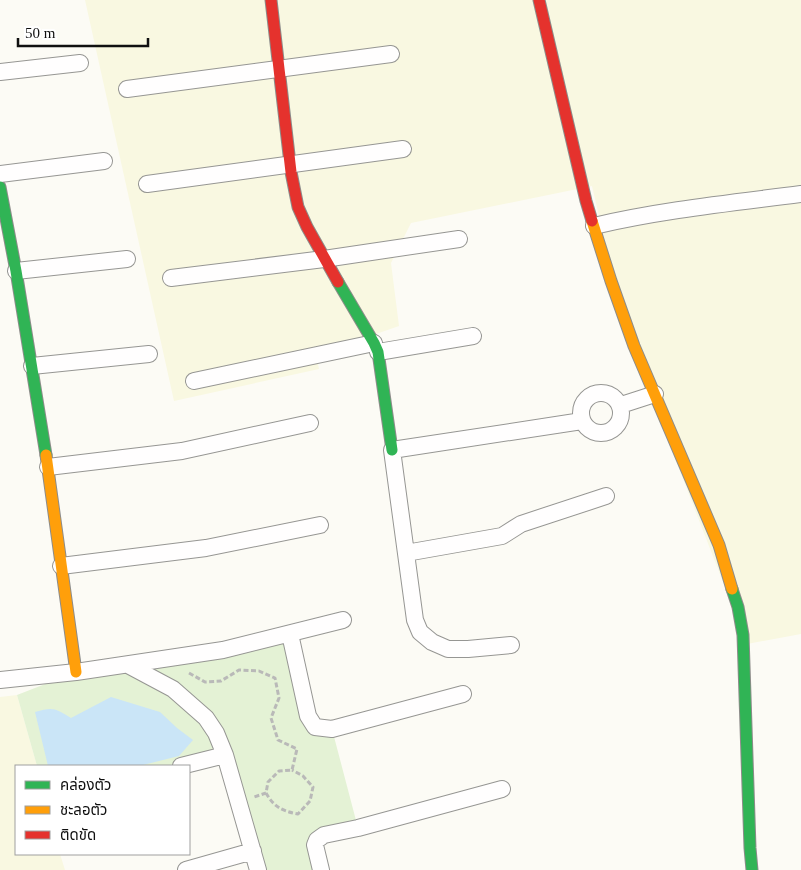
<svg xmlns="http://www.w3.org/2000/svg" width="801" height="870" font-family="'Times New Roman','Noto Sans Thai',serif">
	<rect width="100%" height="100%" fill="#fcfbf5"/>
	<path fill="#f9f8e1" d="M 85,0 L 801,0 L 801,634 L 747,644 L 626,332 L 592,186 L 411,223 L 391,263 L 399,326 L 316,355 L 319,369 L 174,401 Z
		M 17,695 L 37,766 L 16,766 L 16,854 L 60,854 L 65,870 L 0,870 L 0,697 Z"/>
	<path fill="#e4f2d5" d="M 290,634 L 315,734 L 332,729 L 358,828 L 315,840 L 325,870 L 258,870 L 225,755 L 182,766 L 37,766 L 17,695 L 76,672 Z"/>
	<path fill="#cae5f7" d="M 111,697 L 160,712 L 177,728 L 193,740 L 179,756 L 139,766 L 48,766 L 35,712 C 53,707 55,708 71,718 Z"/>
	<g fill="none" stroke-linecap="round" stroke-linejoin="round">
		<g stroke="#969693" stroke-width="18">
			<path id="street" d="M 0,72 L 80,63
				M 127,89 L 391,54
				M 0,174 L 104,161
				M 147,184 L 403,149
				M 594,226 C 662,210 732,203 801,194
				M 16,271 L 127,259
				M 171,278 L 324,259 L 459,239
				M 378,352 L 473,336
				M 32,366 L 149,354
				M 194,381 L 374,343
				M581 413a20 20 0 1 1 40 0a20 20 0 1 1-40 0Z
				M 621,405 L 655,394
				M 48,467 L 182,451 L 310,423
				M 406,553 L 502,536 L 521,524 L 606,496
				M 61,566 L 206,548 L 320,525
				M 290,634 L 308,716 L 315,727 L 332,729 L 463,694
				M 511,645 L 468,649 L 448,649 L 432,642 L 420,632 L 415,620 L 392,450 L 582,421
				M 128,665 L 173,689 L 206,718 L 216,733 L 225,755 L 258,870
				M 0,680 L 76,672 L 223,650 L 343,620
				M 181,766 L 225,755
				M 186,870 L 253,851
				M 321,870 L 315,845 L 317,840 L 324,835 L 358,828 L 502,789"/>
		</g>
		<g stroke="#8d8c8a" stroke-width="13">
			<path id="fast" d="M 0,187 L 16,271 L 46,455
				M 338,282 L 374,343 L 378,352 L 392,450
				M 732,589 L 738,607 L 743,635 L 750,848 L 752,870"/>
		</g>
		<g stroke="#8d8c8a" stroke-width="13">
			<path id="slow" d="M 592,221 L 611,281 L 634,346 L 719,545 L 732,589
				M 46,455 L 76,672"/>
		</g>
		<g stroke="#8d8c8a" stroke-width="13">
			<path id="jam" d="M 271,0 L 291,172 L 298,207 L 307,227 L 338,282
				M 539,0 L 586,201 L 592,221"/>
		</g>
		<path stroke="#b9b9b8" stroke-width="3" stroke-dasharray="5 2.5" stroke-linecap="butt" d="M 189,673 L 205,682 L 221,681 L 239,670 L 259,671 L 275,678 L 279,698 L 271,718 L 278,740 L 297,749 L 292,770 L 279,771 L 268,782 L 266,793 L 254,797
			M 266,793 C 274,807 282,811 298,814 L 310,801 L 313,787 L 303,776 L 292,770"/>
		<use href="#street" stroke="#fffefe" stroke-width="16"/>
		<use href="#fast" stroke="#30b455" stroke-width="11"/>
		<use href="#slow" stroke="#ff9f0a" stroke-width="11"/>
		<use href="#jam" stroke="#e5322d" stroke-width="11"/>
	</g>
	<rect x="15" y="765" width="175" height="90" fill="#ffffff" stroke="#9f9f9f"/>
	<rect x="25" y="781" width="25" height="8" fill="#30b455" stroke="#9f9f9f"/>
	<text x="60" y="790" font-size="15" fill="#101010">คล่องตัว</text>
	<rect x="25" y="806" width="25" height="8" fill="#ff9f0a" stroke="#9f9f9f"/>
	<text x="60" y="815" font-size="15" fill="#101010">ชะลอตัว</text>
	<rect x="25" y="831" width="25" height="8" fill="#e5322d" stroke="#9f9f9f"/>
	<text x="60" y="840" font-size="15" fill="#101010">ติดขัด</text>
	<path d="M18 38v8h130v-8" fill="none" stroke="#101010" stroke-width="2.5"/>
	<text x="25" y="38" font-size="15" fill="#101010" stroke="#ffffff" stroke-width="4" paint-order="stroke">50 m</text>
</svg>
